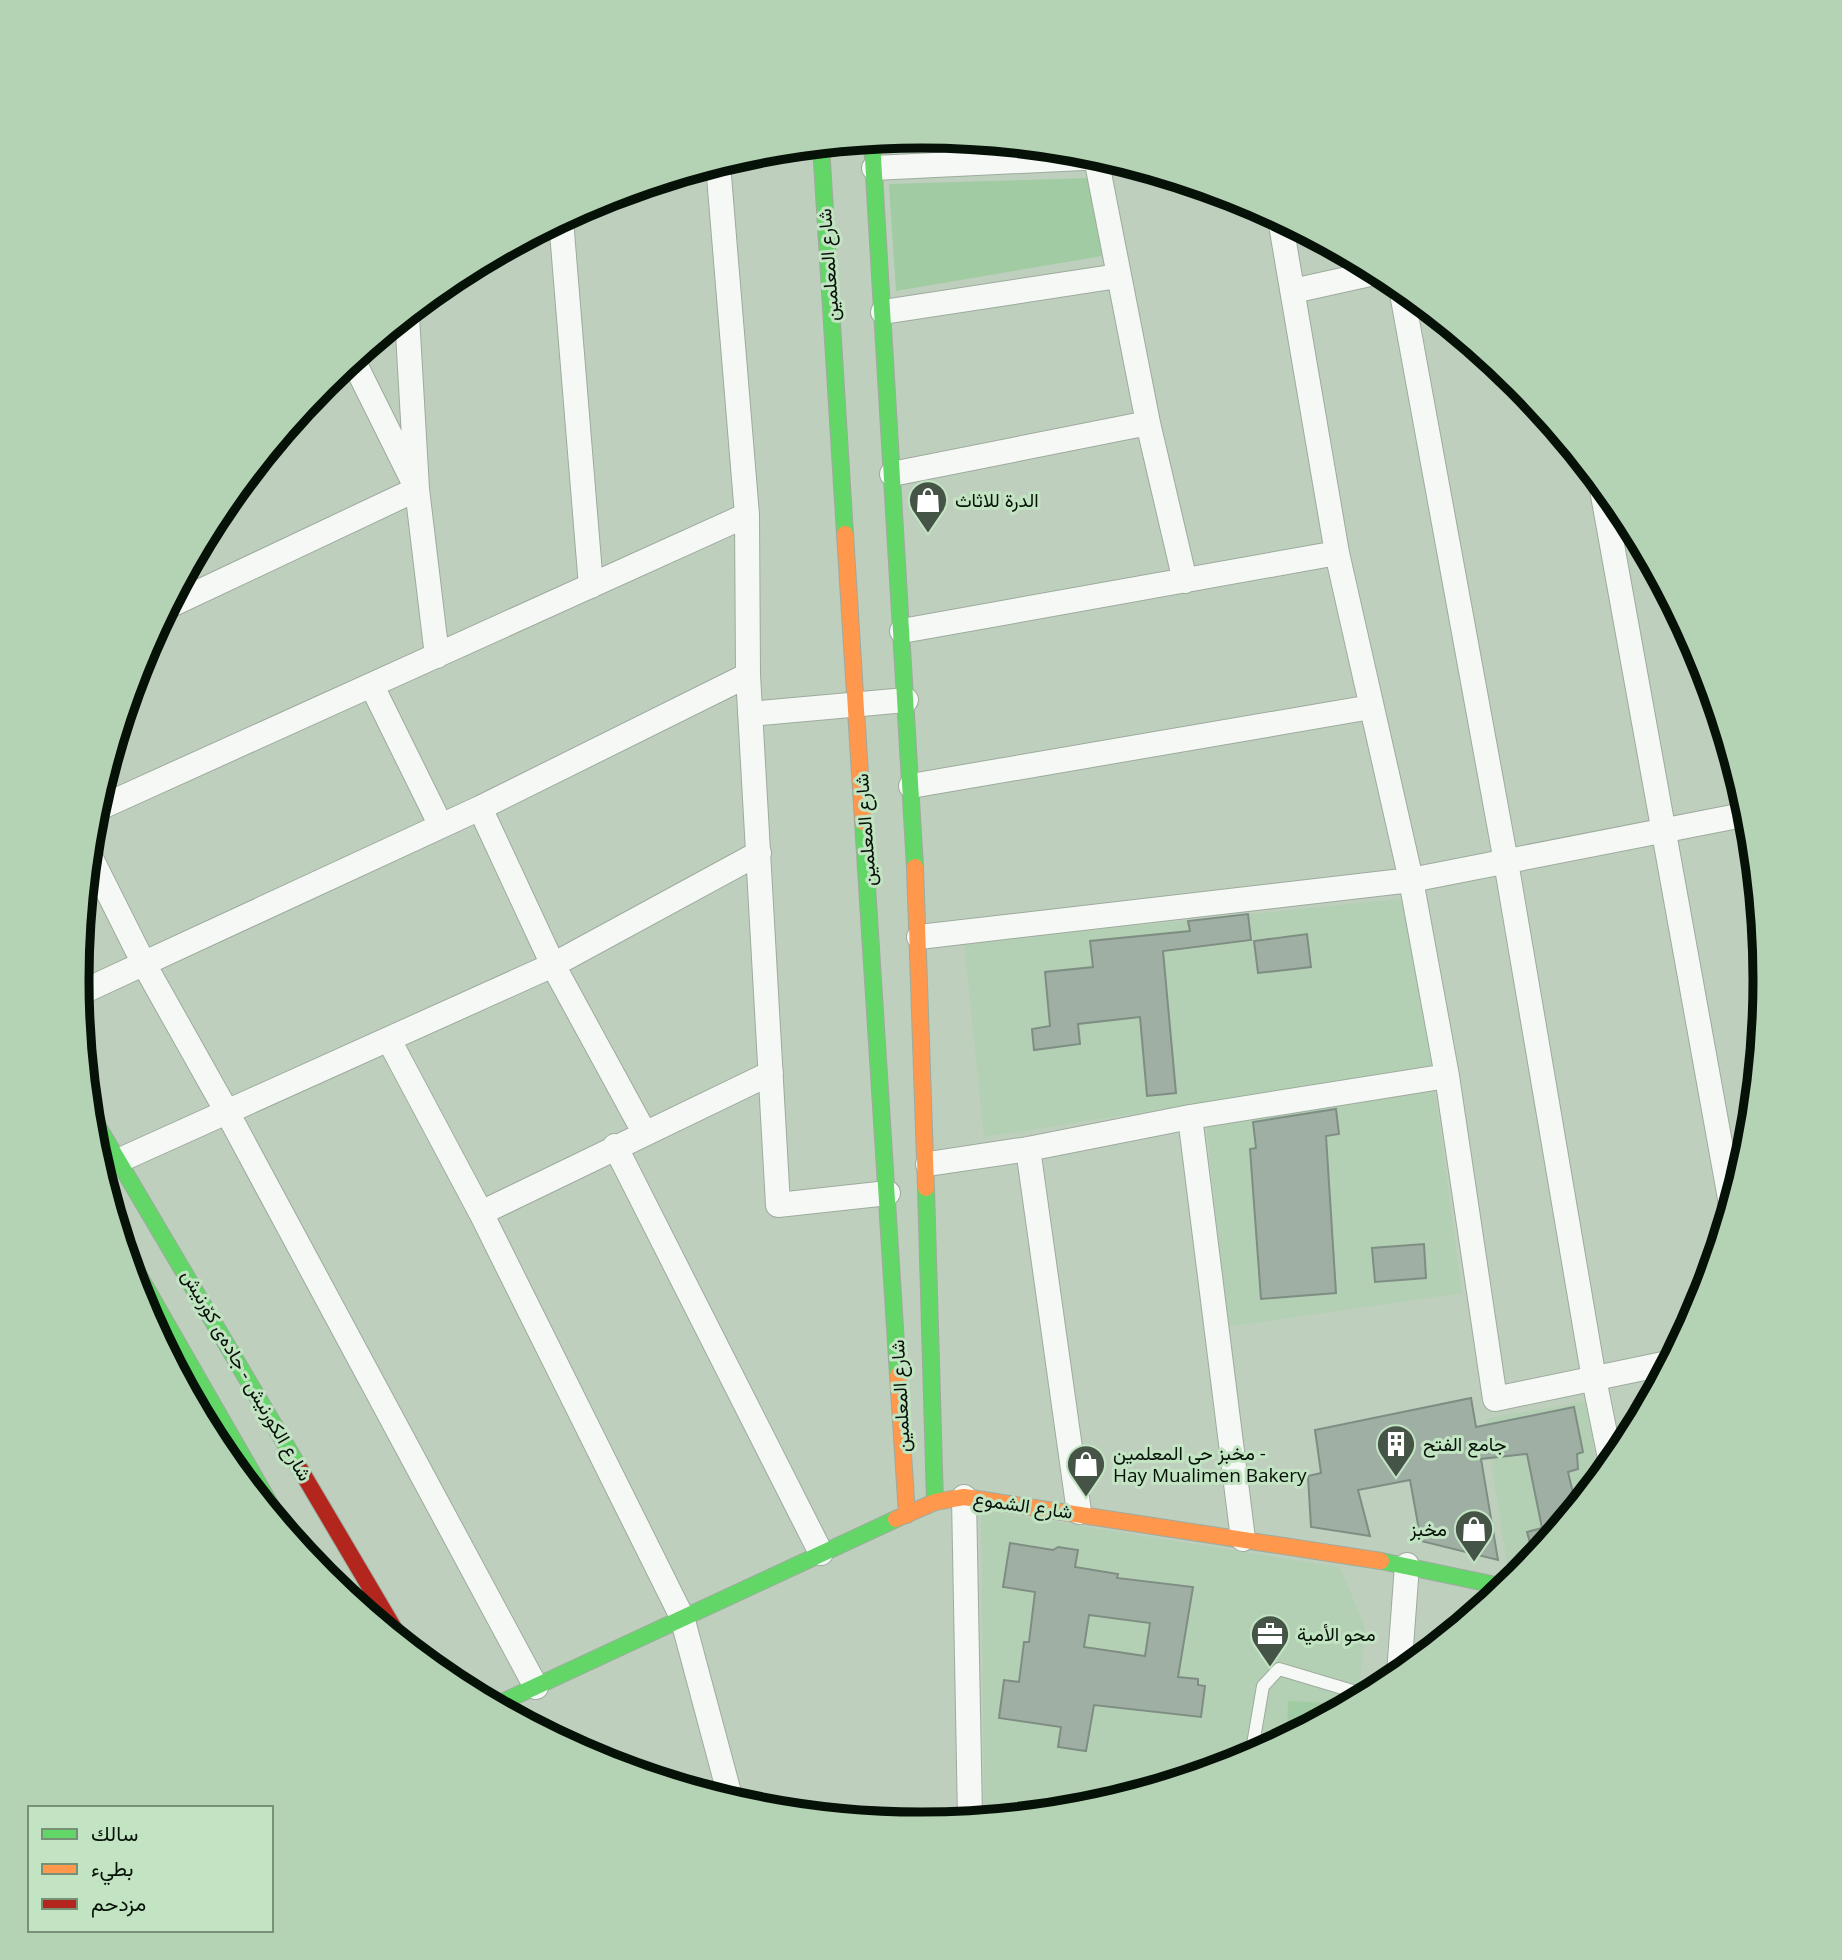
<svg xmlns="http://www.w3.org/2000/svg" width="1842" height="1960" font-family="'Open Sans',Vazirmatn,sans-serif">
	<rect width="100%" height="100%" fill="#becfbe"/>
	<path fill="#b4d0b4" d="M 1409,898 L 1434,1067 L 984,1137 L 964,943 Z
		M 1435,1089 L 1462,1293 L 1227,1327 L 1206,1123 Z
		M 1587,1401 L 1598,1479 L 1518,1577 L 1509,1578 L 1485,1419 Z
		M 981,1510 L 1340,1567 L 1365,1627 L 1358,1699 L 1244,1760 L 1085,1808 L 984,1818 Z"/>
	<path fill="#a1cba2" d="M 1089,178 L 1102,256 L 896,291 L 889,184 Z
		M 1288,1701 L 1349,1704 L 1287,1737 Z"/>
	<path fill="#9fafa4" stroke="#7e8e83" stroke-width="2" fill-rule="evenodd" d="M 1248,914 L 1251,940 L 1163,951 L 1176,1093 L 1147,1096 L 1140,1017 L 1078,1024 L 1080,1044 L 1034,1050 L 1032,1029 L 1050,1026 L 1045,972 L 1093,967 L 1090,941 L 1190,931 L 1188,921 Z
		M 1307,934 L 1311,967 L 1258,973 L 1254,941 Z
		M 1336,1109 L 1339,1134 L 1326,1136 L 1336,1293 L 1261,1299 L 1250,1149 L 1256,1148 L 1253,1122 Z
		M 1424,1244 L 1426,1278 L 1375,1282 L 1372,1248 Z
		M 1471,1398 L 1476,1427 L 1574,1407 L 1583,1452 L 1577,1454 L 1578,1469 L 1568,1472 L 1576,1506 L 1534,1557 L 1527,1532 L 1542,1528 L 1527,1454 L 1481,1459 L 1498,1560 L 1421,1541 L 1410,1480 L 1358,1490 L 1370,1536 L 1311,1527 L 1308,1476 L 1321,1473 L 1315,1430 Z
		M 1010,1543 L 1053,1550 L 1058,1547 L 1078,1550 L 1075,1567 L 1118,1574 L 1117,1578 L 1193,1587 L 1178,1677 L 1198,1679 L 1198,1685 L 1205,1686 L 1201,1717 L 1094,1705 L 1086,1751 L 1058,1747 L 1061,1727 L 999,1718 L 1004,1680 L 1019,1682 L 1024,1642 L 1029,1642 L 1035,1592 L 1003,1587 ZM 1089,1615 L 1150,1623 L 1145,1656 L 1084,1647 Z"/>
	<g fill="none" stroke-linecap="round" stroke-linejoin="round">
		<g stroke="#9eab9e" stroke-width="14">
			<path id="lane" d="M 1251,1756 L 1263,1686 L 1279,1669 L 1366,1695"/>
		</g>
		<g stroke="#9eab9e" stroke-width="26">
			<path id="street" d="M 1096,158 L 1148,423 L 1185,581
				M 718,164 L 747,515 L 748,675 L 778,1205 L 888,1193
				M 874,168 L 1103,157
				M 1280,219 L 1337,553 L 1411,880 L 1447,1076 L 1495,1399 L 1668,1363
				M 561,220 L 591,586
				M 1401,288 L 1506,862 L 1594,1379 L 1611,1463
				M 1293,291 L 1379,272
				M 883,312 L 1118,276
				M 407,316 L 417,489 L 437,656
				M 892,474 L 1148,423
				M 1601,484 L 1731,1204
				M 169,606 L 417,489 L 353,360
				M 902,631 L 1337,553
				M 372,686 L 441,826
				M 750,714 L 906,700
				M 911,786 L 1371,707
				M 480,808 L 553,965 L 644,1132
				M 95,810 L 747,515
				M 89,854 L 144,964 L 227,1112 L 536,1687
				M 919,937 L 1411,880 L 1748,814
				M 78,994 L 480,808 L 748,675
				M 389,1040 L 481,1213 L 682,1617 L 731,1800
				M 1190,1117 L 1243,1539
				M 615,1146 L 821,1553
				M 1028,1149 L 1079,1512
				M 120,1160 L 553,965 L 759,853
				M 928,1164 L 1028,1149 L 1190,1117 L 1447,1076
				M 481,1213 L 771,1073
				M 964,1497 L 970,1819
				M 1399,1674 L 1407,1565"/>
		</g>
		<g stroke="#9eab9e" stroke-width="18">
			<path id="fast" d="M 872,141 L 915,867
				M 821,146 L 845,534
				M 863,822 L 898,1375
				M 90,1113 L 300,1469
				M 926,1188 L 935,1502
				M 126,1253 L 282,1525
				M 1381,1561 L 1505,1587
				M 496,1705 L 896,1519"/>
		</g>
		<g stroke="#9eab9e" stroke-width="18">
			<path id="slow" d="M 845,534 L 863,822
				M 915,867 L 926,1188
				M 898,1375 L 907,1515
				M 896,1519 L 935,1502 L 964,1497 L 1381,1561"/>
		</g>
		<g stroke="#9eab9e" stroke-width="18">
			<path id="jam" d="M 300,1469 L 401,1640"/>
		</g>
		<use href="#lane" stroke="#f5f8f5" stroke-width="12"/>
		<use href="#street" stroke="#f5f8f5" stroke-width="24"/>
		<use href="#fast" stroke="#63d668" stroke-width="16"/>
		<use href="#slow" stroke="#ff974d" stroke-width="16"/>
		<use href="#jam" stroke="#b3261e" stroke-width="16"/>
	</g>
	<defs>
		<g id="shop-pin" transform="scale(2.0125)"><path d="M0 17L-7.5 6A9.5 9.5 0 1 1 7.5 6Z" fill="#465447" stroke="#c3e4c3"/><path d="M-5-2.5h2.3a2.7 3.5 0 0 1 5.4 0H5L5.5 6h-11ZM-1.5-2.5h3a1.5 2.3 0 0 0-3 0Z" fill="#fff"/></g>
		<g id="building-pin" transform="scale(2.0125)"><path d="M0 17L-7.5 6A9.5 9.5 0 1 1 7.5 6Z" fill="#465447" stroke="#c3e4c3"/><path d="M-4-6H4V6H1V3H-1V6H-4ZM-2.5-4.3h1.7v1.8h-1.7ZM.8-4.3h1.7v1.8H.8ZM-2.5-1h1.7V.8h-1.7ZM.8-1h1.7V.8H.8Z" fill="#fff"/></g>
		<g id="office-pin" transform="scale(2.0125)"><path d="M0 17L-7.5 6A9.5 9.5 0 1 1 7.5 6Z" fill="#465447" stroke="#c3e4c3"/><path d="M-6-3h4V-5.5h4V-3h4V5H-6ZM-1-4.5V-3h2v-1.5ZM-6 0V1H6V0Z" fill="#fff"/></g>
	</defs>
	<g fill-rule="evenodd">
		<use href="#shop-pin" x="928" y="500"/>
		<use href="#building-pin" x="1396" y="1444"/>
		<use href="#shop-pin" x="1086" y="1464"/>
		<use href="#shop-pin" x="1474" y="1529"/>
		<use href="#office-pin" x="1270" y="1634"/>
	</g>
	<g text-anchor="middle" stroke-width="6" stroke-linejoin="round" paint-order="stroke">
		<g font-size="19" fill="#061107" stroke="#c3e4c3">
			<text transform="translate(828 265) rotate(-94)" y="7">شارع المعلمين</text>
			<text transform="translate(865 830) rotate(-94)" y="7">شارع المعلمين</text>
			<text transform="translate(247 1375) rotate(60)" y="7">شارع الكورنيش - جادەی کۆرنیش</text>
			<text transform="translate(900 1396) rotate(-93)" y="7">شارع المعلمين</text>
			<text transform="translate(1023 1505) rotate(8)" y="7">شارع الشموع</text>
		</g>
		<g font-size="19" fill="#061107" stroke="#c3e4c3" text-anchor="start">
			<text x="955" y="507">الدرة للاثاث</text>
			<text x="1423" y="1451">جامع الفتح</text>
			<text x="1113" y="1460">مخبز حي المعلمين -<tspan x="1113" dy="22">Hay Mualimen Bakery</tspan></text>
			<text x="1447" y="1536" text-anchor="end">مخبز</text>
			<text x="1297" y="1641">محو الأمية</text>
		</g>
	</g>
	<path d="M0 0H1842V1960H0ZM89 980a832 832 0 1 1 1664 0a832 832 0 1 1-1664 0Z" fill="#b4d3b4" fill-rule="evenodd"/>
	<path fill="none" stroke="#061107" stroke-width="9" d="M89 980a832 832 0 1 1 1664 0a832 832 0 1 1-1664 0Z"/>
	<rect x="28" y="1806" width="245" height="126" fill="#c3e4c3" stroke="#779078" stroke-width="2"/>
	<rect x="42" y="1829" width="35" height="10" fill="#63d668" stroke="#779078" stroke-width="2"/>
	<text x="91" y="1841" font-size="21" fill="#061107">سالك</text>
	<rect x="42" y="1864" width="35" height="10" fill="#ff974d" stroke="#779078" stroke-width="2"/>
	<text x="91" y="1876" font-size="21" fill="#061107">بطيء</text>
	<rect x="42" y="1899" width="35" height="10" fill="#b3261e" stroke="#779078" stroke-width="2"/>
	<text x="91" y="1911" font-size="21" fill="#061107">مزدحم</text>
</svg>
